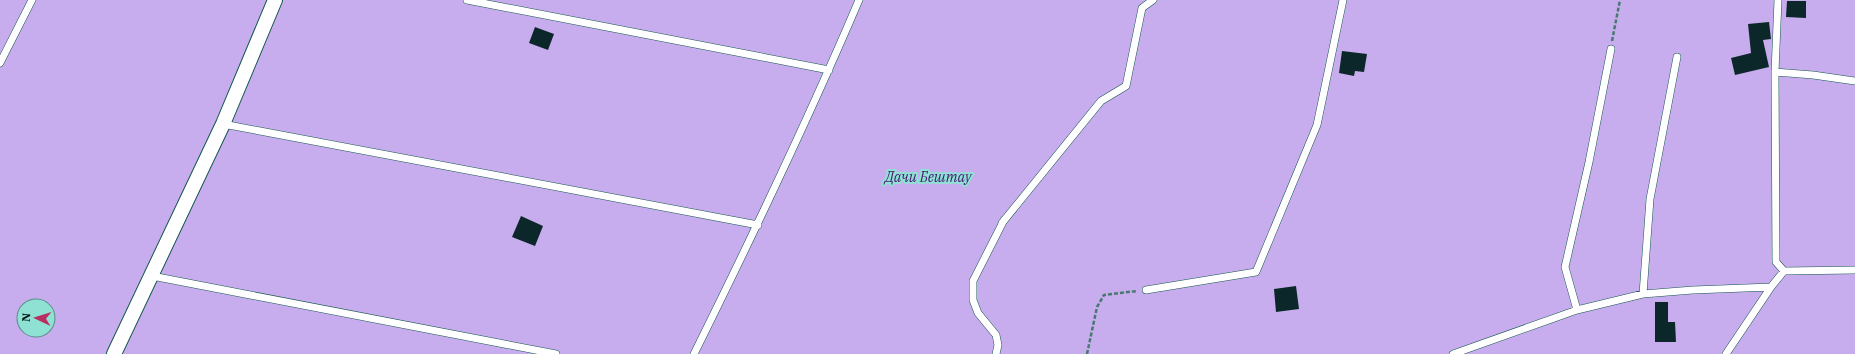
<svg xmlns="http://www.w3.org/2000/svg" width="1855" height="354" font-family="'IBM Plex Serif',serif">
	<rect width="100%" height="100%" fill="#8fe1d4"/>
	<path fill="#c8adee" fill-rule="evenodd" d="M 0,0 L 1855,0 L 1855,354 L 0,354 ZM 24,306 L 48,306 L 48,330 L 24,330 Z"/>
	<path fill="#0c272a" d="M 1787,1 L 1806,1 L 1806,18 L 1786,17 Z
		M 1769,22 L 1771,39 L 1763,40 L 1769,67 L 1735,75 L 1731,58 L 1751,53 L 1748,24 Z
		M 535,27 L 554,34 L 548,50 L 529,43 Z
		M 1342,51 L 1367,54 L 1364,72 L 1355,71 L 1354,76 L 1339,73 Z
		M 521,216 L 543,226 L 535,246 L 512,237 Z
		M 1296,286 L 1299,309 L 1276,312 L 1274,289 Z
		M 1655,302 L 1668,302 L 1668,322 L 1675,322 L 1676,342 L 1655,342 Z"/>
	<g fill="none" stroke-linecap="round" stroke-linejoin="round">
		<g stroke="#13564e" stroke-width="8">
			<path id="service" d="M 467,0 L 829,70
				M 1778,0 L 1775,72 L 1776,262 L 1784,271
				M 0,63 L 32,0
				M 1775,72 L 1813,75 L 1855,81
				M 223,124 L 758,225
				M 1002,223 L 1101,101 L 1126,86 L 1142,8 L 1153,0
				M 152,276 L 556,354
				M 1146,290 L 1256,272 L 1317,125 L 1343,0
				M 1643,294 L 1650,199 L 1677,57
				M 1577,310 L 1565,267 L 1589,162 L 1611,49
				M 694,354 C 752,237 808,120 859,0
				M 996,354 L 998,345 L 996,335 L 978,313 L 973,300 L 973,281 L 1004,220
				M 1453,354 L 1577,310 L 1643,294 L 1693,290 L 1771,287 L 1784,271 L 1855,270
				M 1726,354 L 1771,287"/>
		</g>
		<g stroke="#13564e" stroke-width="16">
			<path id="minor" d="M 114,354 L 223,124 L 275,0"/>
		</g>
		<path stroke="#477971" stroke-width="2.5" stroke-dasharray="4 2" stroke-linecap="butt" d="M 1612,41 L 1620,0
			M 1087,354 L 1097,307 L 1104,295 L 1137,291"/>
		<use href="#service" stroke="#fff" stroke-width="7"/>
		<use href="#minor" stroke="#fff" stroke-width="14"/>
	</g>
	<g text-anchor="middle" stroke-width="4" stroke-linejoin="round" paint-order="stroke">
		<g font-size="14" font-style="italic" fill="#471972" stroke="#8fe1d4">
			<text x="928" y="182">Дачи Бештау</text>
		</g>
	</g>
	<g transform="translate(36 318) rotate(274)"><circle r="19" fill="#8fe1d4" stroke="#568f86"/>
	<path d="M0-3L7 15L0 10L-7 15Z" fill="#ba2d61"/>
	<text y="-6" font-size="11" font-weight="bold" text-anchor="middle" fill="#001310">N</text>
	</g>
</svg>
